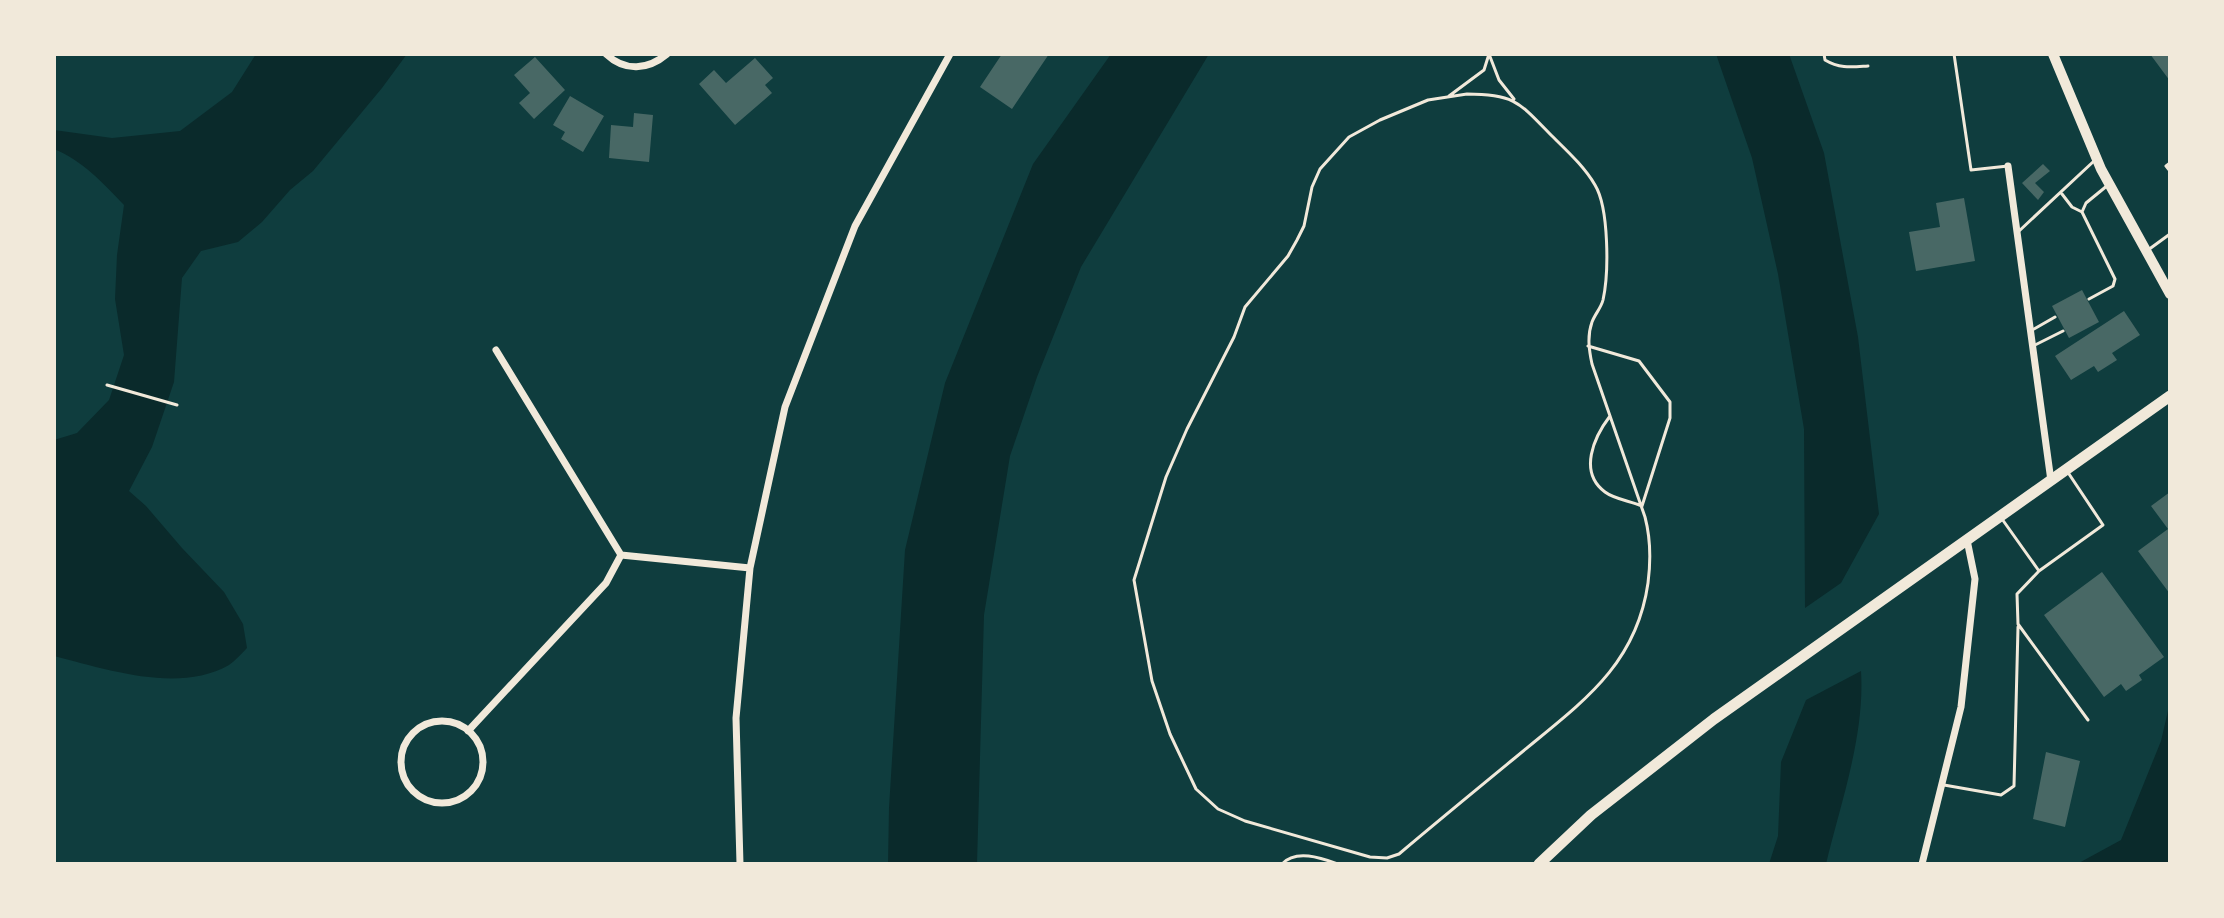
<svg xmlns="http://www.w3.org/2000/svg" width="2224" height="918" font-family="Ubuntu,sans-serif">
	<rect width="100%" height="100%" fill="#0f3d3e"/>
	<path fill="#0a2a2b" d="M 256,54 L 407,54 L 382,88 L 313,171 L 290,190 L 262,222 L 238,242 L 201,251 L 182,278 L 174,382 L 152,447 L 129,491 L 146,506 L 182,548 L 224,592 L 243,624 L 247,648 C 241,654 235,661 229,665 C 178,694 106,669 54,656 L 54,440 L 77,433 L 109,400 L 124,355 L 115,299 L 117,255 L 124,205 C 104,184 82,160 54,149 L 54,130 L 112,138 L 180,131 L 232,92 Z
		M 1111,54 L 1209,54 L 1081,267 L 1037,377 L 1010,456 L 984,615 L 977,864 L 888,864 L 889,808 L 905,550 L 945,383 L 1033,164 Z
		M 1716,54 L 1789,54 L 1824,153 L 1858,337 L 1879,514 L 1841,583 L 1805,608 L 1804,429 L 1778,274 L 1752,158 Z
		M 1861,671 C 1865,735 1841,802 1826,864 L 1769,864 L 1778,836 L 1781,762 L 1806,700 Z
		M 2170,702 L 2170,864 L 2077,864 L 2121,840 L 2161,741 Z"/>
	<path fill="#486865" d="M 1002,54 L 1049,54 L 1012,109 L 980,87 Z
		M 2150,54 L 2170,54 L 2170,81 Z
		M 535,57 L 565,90 L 534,119 L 519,103 L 530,93 L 514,75 Z
		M 755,58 L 773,78 L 765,85 L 772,93 L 735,125 L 699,84 L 714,70 L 726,83 Z
		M 570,96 L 604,116 L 583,152 L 561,139 L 565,132 L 553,125 Z
		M 634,113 L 653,115 L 649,162 L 609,158 L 611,125 L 633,127 Z
		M 2043,164 L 2050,171 L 2035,183 L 2044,192 L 2038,200 L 2022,183 Z
		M 1964,198 L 1975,261 L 1916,271 L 1909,232 L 1940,227 L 1936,203 Z
		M 2082,290 L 2099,322 L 2069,338 L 2052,306 Z
		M 2124,311 L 2140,335 L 2112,353 L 2117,360 L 2098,372 L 2094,366 L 2071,380 L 2055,356 Z
		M 2170,492 L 2170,594 L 2138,551 L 2168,529 L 2151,506 Z
		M 2102,572 L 2164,657 L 2139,675 L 2142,680 L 2126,691 L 2121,684 L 2104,697 L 2044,615 Z
		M 2046,752 L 2080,761 L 2065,827 L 2033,819 Z"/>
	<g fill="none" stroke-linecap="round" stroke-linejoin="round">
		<path stroke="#f1e9da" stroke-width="3" d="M 1489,54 L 1499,80 L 1514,99
			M 1467,94 C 1514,94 1519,102 1550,134 C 1566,150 1584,166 1595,185 C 1609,208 1609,273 1603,300 C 1601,308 1595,314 1592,322 C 1587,336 1589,350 1592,364 L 1645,517 C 1651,540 1651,560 1648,583 C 1636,668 1578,705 1516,757 C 1477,789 1438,821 1399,854 L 1387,858 L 1370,857 L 1245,821 L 1218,809 L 1196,789 L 1170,734 L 1152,681 L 1134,580 L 1166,477 L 1187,429 L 1234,337 L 1245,307 L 1288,256 L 1297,240 L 1304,226 L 1312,187 L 1320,169 L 1349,137 L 1380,120 L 1428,100 Z
			M 1449,96 L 1484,70 L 1489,54
			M 1588,346 L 1639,361 L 1670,402 L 1670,418 L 1642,506 C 1630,501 1614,499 1605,492 C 1578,472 1594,437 1610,416
			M 107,385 L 177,405"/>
		<path stroke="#f1e9da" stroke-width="3" d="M 1824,54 L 1825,60 C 1840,69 1852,67 1868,66
			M 1954,54 L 1971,170 L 2008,166
			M 2170,163 L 2166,166 L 2170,171
			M 2062,194 L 2072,207 L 2082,212
			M 2018,232 L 2094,161
			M 2148,250 L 2170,234
			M 2089,299 L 2113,286 L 2115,279 L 2082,212 L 2086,203 L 2108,185
			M 2034,329 L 2055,317
			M 2033,346 L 2063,331
			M 2002,519 L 2039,571 L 2017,594 L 2018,624 L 2088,720
			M 2039,571 L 2103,525 L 2067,471
			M 1944,785 L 2001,795 L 2014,786 L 2018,627
			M 1282,864 C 1296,849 1321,858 1338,864"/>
		<path stroke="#f1e9da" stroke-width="7" d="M 606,54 C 625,72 648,70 667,54
			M 2008,166 L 2051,481
			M 496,350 L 621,555
			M 621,555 L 750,568
			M401 762a41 41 0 1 1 82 0a41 41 0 1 1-82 0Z
			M 468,731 L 606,583 L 621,555
			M 740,864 L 736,718 L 750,568 L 785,407 L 855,226 L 950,54
			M 1922,864 L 1961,707 L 1975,579 L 1967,540"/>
		<path stroke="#f1e9da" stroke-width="10" d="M 2053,54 L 2101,169 L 2170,294"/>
		<path stroke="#f1e9da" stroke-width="11" d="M 1539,864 L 1591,815 L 1714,719 L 2170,396"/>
	</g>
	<rect width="2224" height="918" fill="none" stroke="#f1e9da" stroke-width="112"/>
</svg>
